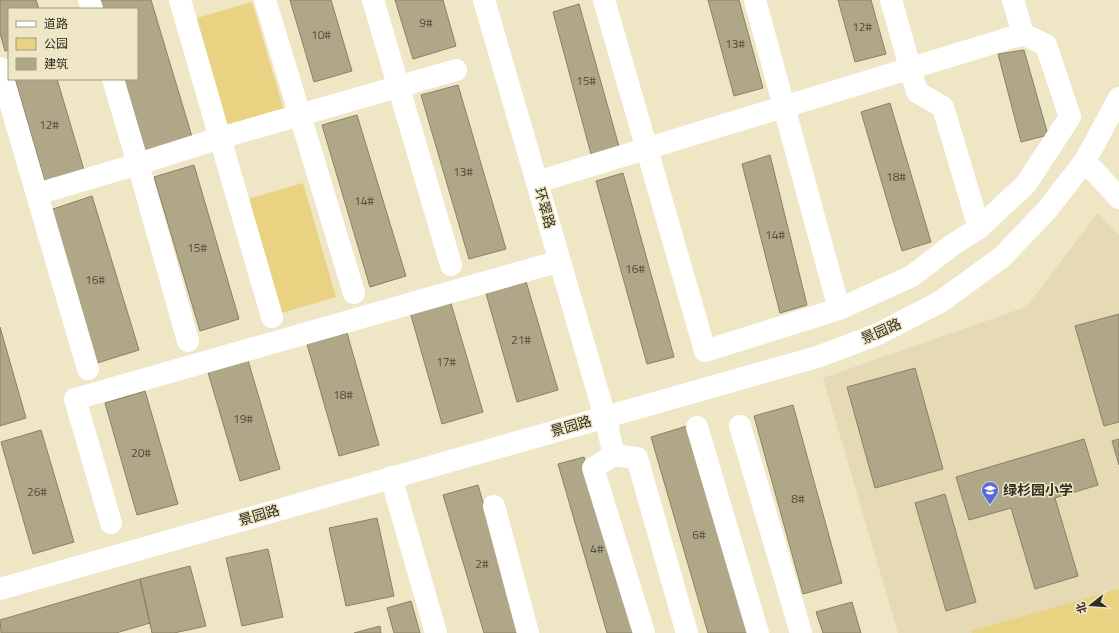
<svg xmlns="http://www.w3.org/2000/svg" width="1119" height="633" font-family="'Titillium Web','Noto Sans SC',sans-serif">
	<rect width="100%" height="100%" fill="#efe6c6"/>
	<path fill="#e5dab4" d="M 1098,213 L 1119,235 L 1119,633 L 898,633 L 823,378 L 1026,307 Z"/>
	<path fill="#e9d281" d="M 252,2 L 284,111 L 221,129 L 190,20 Z
		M 303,183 L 336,297 L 275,315 L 241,201 Z
		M 1119,589 L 1119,633 L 972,633 L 971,631 Z"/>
	<path fill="#afa788" stroke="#8a8164" d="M 0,0 L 36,0 L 39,9 L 9,9 L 9,50 L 5,51 L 0,33 Z
		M 94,0 L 151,0 L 193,140 L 141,155 L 118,79 L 137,79 L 137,9 L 97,9 Z
		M 290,0 L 331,0 L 352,71 L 314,82 Z
		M 395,0 L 443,0 L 456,46 L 413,59 Z
		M 708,0 L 739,0 L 763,88 L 734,96 Z
		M 838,0 L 871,0 L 886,54 L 855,62 Z
		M 579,4 L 620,150 L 592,158 L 553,12 Z
		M 1024,50 L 1048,135 L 1021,142 L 998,54 Z
		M 15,79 L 57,79 L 84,170 L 45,182 Z
		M 458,85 L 506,249 L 469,259 L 421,95 Z
		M 890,103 L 931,242 L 902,251 L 861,112 Z
		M 357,115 L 406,276 L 370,287 L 322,125 Z
		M 770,155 L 807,305 L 780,313 L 742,164 Z
		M 194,165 L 239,319 L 200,331 L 154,177 Z
		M 623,173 L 674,357 L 647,364 L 596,181 Z
		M 92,196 L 139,350 L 97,363 L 50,210 Z
		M 525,278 L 558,390 L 517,402 L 485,290 Z
		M 450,300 L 483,412 L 442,424 L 410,312 Z
		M 1119,314 L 1119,422 L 1104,426 L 1075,326 Z
		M 0,327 L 26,418 L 0,426 Z
		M 347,333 L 379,445 L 339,456 L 307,344 Z
		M 247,357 L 280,469 L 240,481 L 207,369 Z
		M 915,368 L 943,469 L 875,488 L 847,387 Z
		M 145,391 L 178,504 L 137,515 L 105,403 Z
		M 793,405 L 842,583 L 803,594 L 754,416 Z
		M 687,426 L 747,633 L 708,633 L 651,437 Z
		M 41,430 L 74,542 L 33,554 L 1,442 Z
		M 1084,439 L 1098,485 L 1055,498 L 1078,576 L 1035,589 L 1011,508 L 969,520 L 956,477 Z
		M 1119,439 L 1119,465 L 1112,441 Z
		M 584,457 L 636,633 L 607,633 L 558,464 Z
		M 478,485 L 521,633 L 484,633 L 443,495 Z
		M 945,494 L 976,602 L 946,611 L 915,503 Z
		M 377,518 L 394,596 L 346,606 L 329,528 Z
		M 268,549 L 283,617 L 242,626 L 226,558 Z
		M 190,566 L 206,626 L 174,633 L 152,633 L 140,579 Z
		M 140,579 L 150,623 L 116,633 L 1,633 L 0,620 Z
		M 411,601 L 420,633 L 394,633 L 387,608 Z
		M 852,602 L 861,633 L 823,633 L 816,612 Z
		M 380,626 L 381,633 L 354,633 Z"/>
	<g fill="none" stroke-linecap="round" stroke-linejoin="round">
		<path stroke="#fff" stroke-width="22" d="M 89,0 L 92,9
			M 180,0 L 220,138 L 456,70
			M 265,0 L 354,293
			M 373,0 L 451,265
			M 484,0 L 605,417 L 614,455 L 593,468 L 644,633
			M 604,0 L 705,351 L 839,309 L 912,276 L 951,246 L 979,228 L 1026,184 L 1070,117 L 1046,45 L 1023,34
			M 755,0 L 839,309
			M 891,0 L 917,92 L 943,107 L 979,228
			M 0,68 L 88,369
			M 1085,161 L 1119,198
			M 537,182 L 1023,34 L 1013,0
			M 37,194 L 138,164 L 113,79
			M 188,341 L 138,164 L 220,138 L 272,317
			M 740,426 L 801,633
			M 697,427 L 758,633
			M 614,455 L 637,458 L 687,633
			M 391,477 L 436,633
			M 494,506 L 528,633
			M 111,523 L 75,399 L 560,261
			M 0,589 L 817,357 L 876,335 L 940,302 L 1002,257 L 1046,211 L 1085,161 L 1119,98"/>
	</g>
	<defs>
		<g id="school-pin" transform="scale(0.9)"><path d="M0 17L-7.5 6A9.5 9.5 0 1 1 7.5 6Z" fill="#5b69e0" stroke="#efe6c6"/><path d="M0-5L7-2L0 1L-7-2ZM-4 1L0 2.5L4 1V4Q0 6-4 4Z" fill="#fff"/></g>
	</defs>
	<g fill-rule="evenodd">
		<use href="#school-pin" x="990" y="490"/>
	</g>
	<g text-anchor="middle" stroke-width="3" stroke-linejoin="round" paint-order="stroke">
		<g font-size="12" fill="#504c3b">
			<text x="426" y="27">9#</text>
			<text x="862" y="31">12#</text>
			<text x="321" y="39">10#</text>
			<text x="735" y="48">13#</text>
			<text x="586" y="85">15#</text>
			<text x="49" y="129">12#</text>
			<text x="463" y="176">13#</text>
			<text x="896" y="181">18#</text>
			<text x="364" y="205">14#</text>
			<text x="775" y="239">14#</text>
			<text x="197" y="252">15#</text>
			<text x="635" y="273">16#</text>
			<text x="95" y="284">16#</text>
			<text x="521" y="344">21#</text>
			<text x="446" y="366">17#</text>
			<text x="343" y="399">18#</text>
			<text x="243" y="423">19#</text>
			<text x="141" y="457">20#</text>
			<text x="37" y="496">26#</text>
			<text x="798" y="503">8#</text>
			<text x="699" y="539">6#</text>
			<text x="597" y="553">4#</text>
			<text x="482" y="568">2#</text>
		</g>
		<g font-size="14" fill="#312e21" stroke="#efe6c6">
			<text transform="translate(545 208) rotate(74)" y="5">环翠路</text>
			<text transform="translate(881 331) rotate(-24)" y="5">景园路</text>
			<text transform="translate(571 426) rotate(-16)" y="5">景园路</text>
			<text transform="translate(259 515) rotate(-16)" y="5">景园路</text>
		</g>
		<g font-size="14" font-weight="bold" fill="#312e21" stroke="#efe6c6" text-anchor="start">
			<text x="1003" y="495">绿杉园小学</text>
		</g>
	</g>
	<rect x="8" y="8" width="130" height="72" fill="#efe6c6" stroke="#a39c84"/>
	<rect x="16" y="21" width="20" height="6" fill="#ffffff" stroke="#a39c84"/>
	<text x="44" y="28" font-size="12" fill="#312e21">道路</text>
	<rect x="16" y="38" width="20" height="12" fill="#e9d281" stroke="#a39c84"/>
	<text x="44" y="48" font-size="12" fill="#312e21">公园</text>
	<rect x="16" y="58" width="20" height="12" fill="#afa788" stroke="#a39c84"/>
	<text x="44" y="68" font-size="12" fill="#312e21">建筑</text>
	<g transform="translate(1091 605) rotate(253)" stroke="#efe6c6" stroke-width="3" paint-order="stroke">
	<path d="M0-3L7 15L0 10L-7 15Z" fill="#312e21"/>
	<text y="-6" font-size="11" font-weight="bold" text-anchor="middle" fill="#312e21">北</text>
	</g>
</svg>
